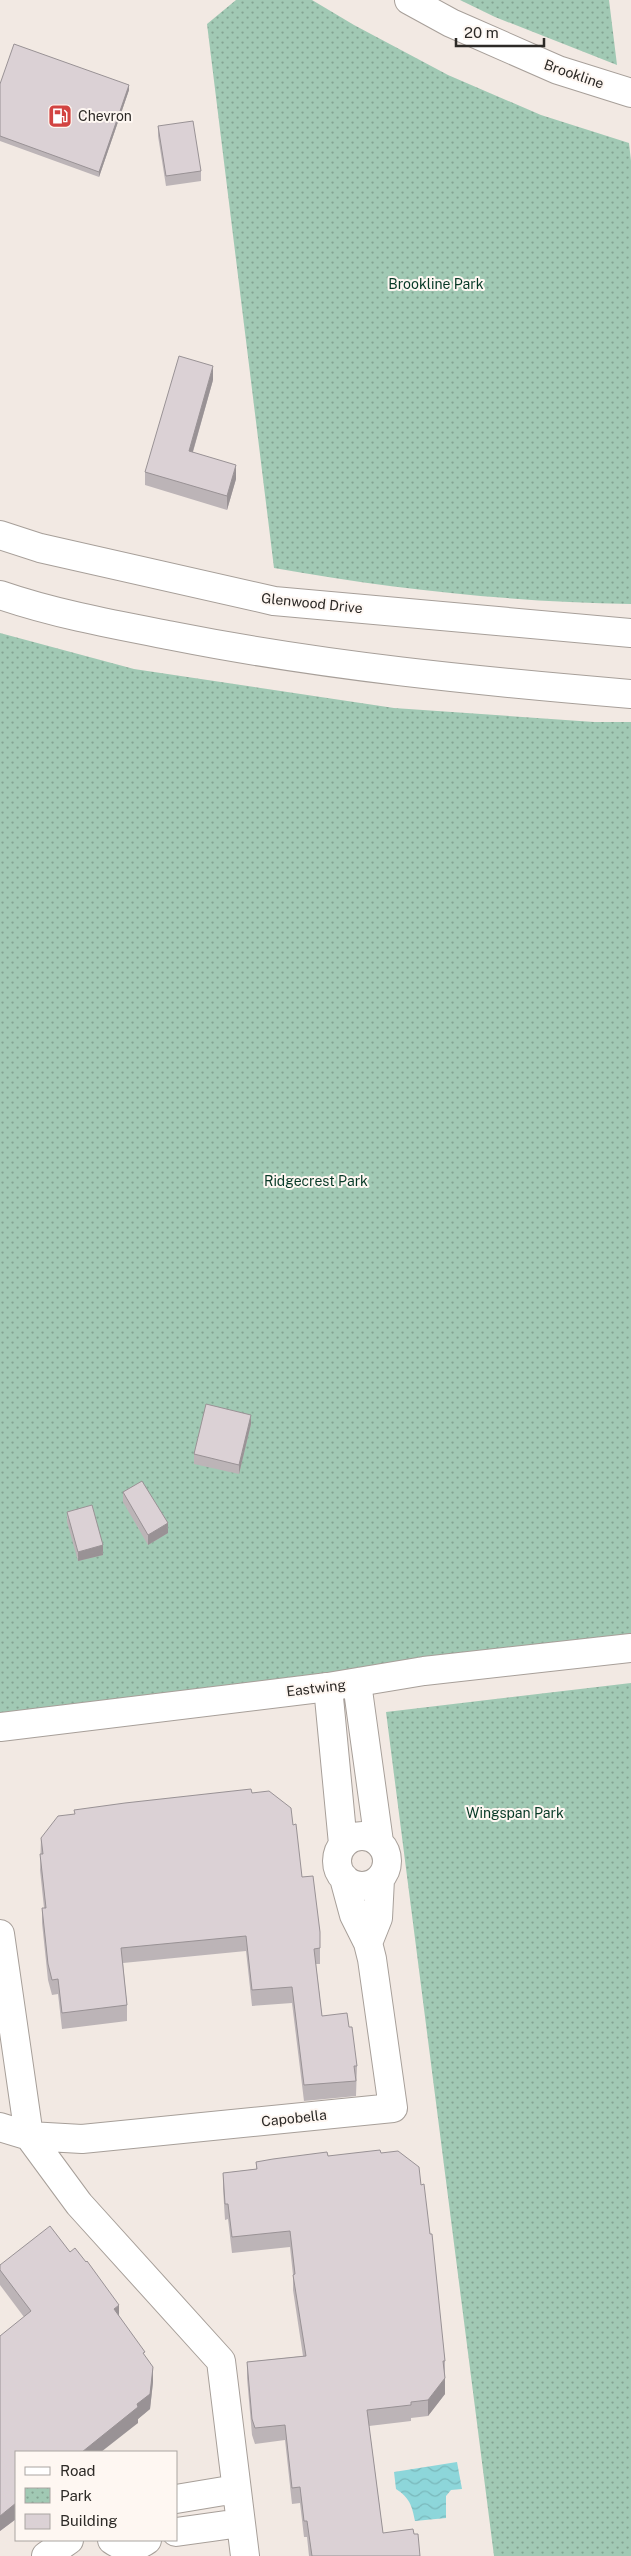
<svg xmlns="http://www.w3.org/2000/svg" width="631" height="2556" font-family="'Public Sans',sans-serif">
	<defs>
		<pattern id="park-dots" width="8" height="8" patternUnits="userSpaceOnUse" patternTransform="scale(1.25)"><rect width="8" height="8" fill="#a1c9b4"/><path d="M2 2h.1M6 6h.1" fill="none" stroke="#84a392" stroke-width="1.8" stroke-linecap="round"/></pattern>
		<pattern id="water-waves" width="16" height="10" patternUnits="userSpaceOnUse" patternTransform="scale(1.25)"><rect width="16" height="10" fill="#8dd6da"/><path d="M0 5q4-4 8 0t8 0" fill="none" stroke="#7ab8bb"/></pattern>
	</defs>
	<rect width="100%" height="100%" fill="#f2e9e3"/>
	<path fill="url(#park-dots)" d="M 236,0 L 312,0 L 354,25 L 448,75 L 541,115 L 629,143 L 631,161 L 631,604 C 511,602 392,589 274,568 L 207,24 Z
		M 460,0 L 609,0 L 617,65 L 495,17 Z
		M 0,633 L 134,669 L 394,708 L 594,722 L 631,722 L 631,1641 L 0,1721 Z
		M 631,1683 L 631,2556 L 494,2556 L 386,1712 Z"/>
	<path fill="url(#water-waves)" d="M 457,2462 L 462,2489 L 451,2490 L 446,2496 L 446,2518 L 415,2521 C 412,2506 410,2498 396,2489 L 394,2472 Z"/>
	<g fill="none" stroke-linecap="round" stroke-linejoin="round">
		<g stroke="#a79f99" stroke-width="30">
			<path id="street" d="M 409,0 L 451,23 L 558,70 L 631,93
				M 357,1683 L 379,1842
				M 328,1687 L 343,1844
				M337 1861a25 25 0 1 1 50 0a25 25 0 1 1-50 0Z
				M 0,1934 L 29,2136 L 79,2204 L 221,2361 L 245,2556
				M 368,1943 L 378,1918 L 380,1879
				M 0,2127 L 29,2136 L 82,2139 L 393,2108 L 372,1959 L 368,1943 L 354,1915 L 344,1878
				M 176,2499 L 236,2489
				M 176,2532 L 240,2523
				M 112,2540 C 123,2548 136,2548 147,2540
				M 46,2556 L 69,2540"/>
		</g>
		<g stroke="#a79f99" stroke-width="30">
			<path id="secondary" d="M 0,535 L 40,548 L 274,601 L 631,633
				M 0,595 C 55,614 116,625 173,636 C 324,666 477,681 631,694
				M 0,1727 L 328,1687 L 424,1671 L 631,1648"/>
		</g>
		<use href="#street" stroke="#fff" stroke-width="28"/>
		<use href="#secondary" stroke="#fff" stroke-width="28"/>
	</g>
	<path fill="#bcb4b7" d="M 0,84 L 129,90 L 99,177 L 0,141 Z
		M 158,126 L 201,171 L 201,181 L 166,186 L 158,136 Z
		M 213,380 L 193,452 L 236,479 L 227,510 L 145,485 L 145,472 Z
		M 251,1424 L 239,1474 L 194,1464 L 194,1454 Z
		M 123,1492 L 168,1533 L 148,1545 L 123,1502 Z
		M 67,1512 L 103,1555 L 78,1561 L 67,1522 Z
		M 252,1793 L 293,1825 L 302,1877 L 320,1932 L 320,1964 L 316,1964 L 322,2016 L 349,2027 L 357,2066 L 356,2096 L 304,2101 L 292,2003 L 252,2006 L 246,1951 L 123,1963 L 127,2005 L 127,2021 L 62,2029 L 58,1994 L 52,1995 L 48,1980 L 42,1923 L 42,1908 L 44,1908 L 40,1870 L 41,1838 Z
		M 381,2153 L 421,2185 L 430,2234 L 445,2361 L 445,2394 L 428,2416 L 411,2418 L 411,2421 L 369,2426 L 383,2533 L 414,2534 L 420,2556 L 309,2556 L 307,2537 L 304,2537 L 300,2503 L 292,2504 L 285,2440 L 255,2444 L 252,2435 L 247,2378 L 247,2362 L 303,2356 L 293,2290 L 293,2275 L 290,2247 L 232,2253 L 228,2219 L 225,2220 L 223,2188 L 223,2173 L 256,2169 L 256,2162 Z
		M 0,2265 L 119,2316 L 145,2357 L 153,2382 L 150,2409 L 138,2419 L 138,2423 L 16,2452 L 16,2519 L 0,2531 L 24,2317 L 0,2285 Z"/>
	<path fill="#999295" d="M 129,85 L 129,90 L 99,177 L 99,172 Z
		M 213,366 L 213,380 L 189,465 L 189,451 Z
		M 236,465 L 236,479 L 227,510 L 227,496 Z
		M 251,1415 L 251,1424 L 239,1474 L 239,1465 Z
		M 168,1523 L 168,1533 L 148,1545 L 148,1535 Z
		M 103,1545 L 103,1555 L 78,1561 L 78,1552 Z
		M 119,2305 L 119,2320 L 114,2309 Z
		M 153,2367 L 153,2382 L 150,2409 L 138,2419 L 138,2423 L 101,2452 L 82,2452 L 137,2404 Z
		M 445,2378 L 445,2394 L 428,2416 L 428,2400 Z
		M 16,2503 L 16,2519 L 0,2531 L 0,2516 Z"/>
	<path fill="#dbd1d5" stroke="#999295" d="M 14,44 L 129,85 L 99,172 L 0,136 L 0,84 Z
		M 193,121 L 201,171 L 166,176 L 158,126 Z
		M 179,356 L 213,366 L 189,451 L 236,465 L 227,496 L 145,472 Z
		M 206,1404 L 251,1415 L 239,1465 L 194,1454 Z
		M 142,1481 L 168,1523 L 148,1535 L 123,1492 Z
		M 92,1505 L 103,1545 L 78,1552 L 67,1512 Z
		M 251,1789 L 252,1793 L 269,1791 L 291,1808 L 293,1825 L 296,1824 L 302,1877 L 313,1876 L 320,1932 L 320,1948 L 314,1949 L 322,2016 L 347,2013 L 349,2027 L 352,2027 L 357,2066 L 354,2066 L 356,2081 L 304,2085 L 292,1987 L 252,1990 L 246,1936 L 121,1948 L 127,2005 L 62,2013 L 58,1979 L 52,1980 L 48,1964 L 42,1908 L 46,1908 L 40,1854 L 43,1854 L 41,1838 L 58,1816 L 75,1814 L 74,1810 L 125,1803 Z
		M 380,2150 L 381,2153 L 398,2151 L 419,2167 L 421,2185 L 424,2184 L 430,2234 L 432,2234 L 445,2361 L 443,2361 L 445,2378 L 428,2400 L 411,2402 L 411,2405 L 367,2410 L 383,2533 L 413,2529 L 414,2534 L 418,2534 L 420,2556 L 312,2556 L 307,2521 L 304,2521 L 300,2487 L 292,2488 L 285,2425 L 255,2428 L 252,2419 L 247,2362 L 306,2356 L 293,2275 L 295,2274 L 290,2231 L 232,2237 L 228,2204 L 225,2204 L 223,2173 L 257,2169 L 256,2162 L 273,2159 L 327,2152 L 328,2156 Z
		M 50,2226 L 70,2252 L 75,2248 L 86,2262 L 87,2261 L 119,2305 L 114,2309 L 145,2352 L 143,2353 L 153,2367 L 150,2394 L 137,2404 L 138,2407 L 82,2452 L 16,2452 L 16,2503 L 0,2516 L 0,2336 L 31,2311 L 0,2270 L 0,2265 Z"/>
	<defs>
		<g id="fuel-square" transform="scale(1.25)"><rect x="-9" y="-9" width="18" height="18" rx="4" fill="#d24341" stroke="#fef7f2"/><path d="M-5.5-6h7V0h2V4h1.3V-2.5L3-4.5l.8-.8L6-3V5H2.5V1h-1V6h-7ZM-4.2-4.7v3.2H.2V-4.7Z" fill="#fff"/></g>
	</defs>
	<g fill-rule="evenodd">
		<use href="#fuel-square" x="60" y="116"/>
	</g>
	<g text-anchor="middle" stroke-width="4" stroke-linejoin="round" paint-order="stroke">
		<g font-size="14" fill="#2d2a27" stroke="#fef7f2">
			<text transform="translate(574 74) rotate(19)" y="5">Brookline</text>
			<text transform="translate(312 603) rotate(6)" y="5">Glenwood Drive</text>
			<text transform="translate(316 1688) rotate(-7)" y="5">Eastwing</text>
			<text transform="translate(294 2118) rotate(-6)" y="5">Capobella</text>
		</g>
		<g font-size="14" fill="#2d2a27" stroke="#fef7f2" text-anchor="start">
			<text x="78" y="121">Chevron</text>
		</g>
		<g font-size="14" fill="#073926" stroke="#fef7f2">
			<text x="436" y="289">Brookline Park</text>
			<text x="316" y="1186">Ridgecrest Park</text>
			<text x="515" y="1818">Wingspan Park</text>
		</g>
	</g>
	<rect x="15" y="2451" width="162" height="90" fill="#fef7f2" stroke="#aaa5a1"/>
	<rect x="25" y="2467" width="25" height="8" fill="#ffffff" stroke="#aaa5a1"/>
	<text x="60" y="2476" font-size="15" fill="#2d2a27">Road</text>
	<rect x="25" y="2488" width="25" height="15" fill="url(#park-dots)" stroke="#aaa5a1"/>
	<text x="60" y="2501" font-size="15" fill="#2d2a27">Park</text>
	<rect x="25" y="2514" width="25" height="15" fill="#dbd1d5" stroke="#aaa5a1"/>
	<text x="60" y="2526" font-size="15" fill="#2d2a27">Building</text>
	<path d="M456 38v8h88v-8" fill="none" stroke="#2d2a27" stroke-width="2.5"/>
	<text x="464" y="38" font-size="15" fill="#2d2a27" stroke="#fef7f2" stroke-width="4" paint-order="stroke">20 m</text>
</svg>
